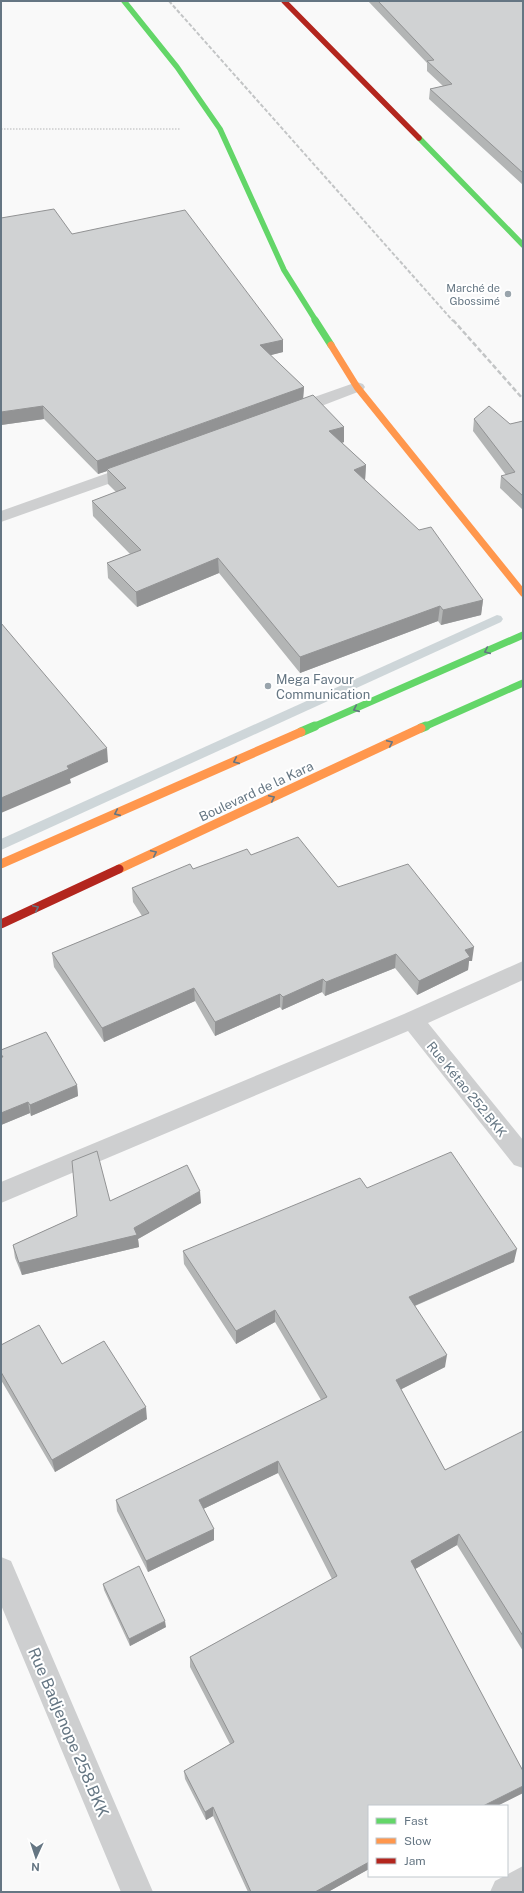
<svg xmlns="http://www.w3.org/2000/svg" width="524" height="1893" font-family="'Public Sans',sans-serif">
	<rect width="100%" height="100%" fill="#f9f9f9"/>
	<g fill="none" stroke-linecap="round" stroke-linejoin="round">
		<path fill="#ced6d9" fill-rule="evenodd" d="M 497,615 L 501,616 L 503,619 L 501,622 L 1,850 L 1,839 Z"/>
		<path stroke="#cbcccd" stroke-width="1.5" stroke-dasharray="1.5 1.5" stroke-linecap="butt" d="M 1,129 L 180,129"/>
		<path fill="#cecfd0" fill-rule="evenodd" d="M 357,382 L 363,384 L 365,387 L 363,390 L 298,415 L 292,416 L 286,415 L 284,411 L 286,407 Z
			M 136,463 L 142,464 L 145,468 L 142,472 L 1,522 L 1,511 Z
			M 523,961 L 523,980 L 428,1023 L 523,1140 L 523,1168 L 514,1165 L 408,1031 L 1,1203 L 1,1182 L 404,1014 Z
			M 1,1557 L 11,1561 L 153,1892 L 121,1892 L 1,1605 Z
			M 523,1866 L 523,1892 L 490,1892 L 495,1881 Z"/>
		<path stroke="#63d668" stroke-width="5.5" d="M 124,1 L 177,67 L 220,129 L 284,270 L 316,321
			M 419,138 L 523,245"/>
		<path stroke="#63d668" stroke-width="7" d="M 315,320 L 331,345
			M 313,727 L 523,635
			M 424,727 L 523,683"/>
		<path stroke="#63d668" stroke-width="9" d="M 421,728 L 426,726
			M 301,732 L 315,726"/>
		<path stroke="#ff974d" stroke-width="7" d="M 331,345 L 357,387 L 523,593"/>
		<path stroke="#ff974d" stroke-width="9" d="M 1,864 L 301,732
			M 119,869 L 421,728"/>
		<path stroke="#b3261e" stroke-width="5.5" d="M 284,1 L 419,138"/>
		<path stroke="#b3261e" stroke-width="9" d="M 1,924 L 119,869"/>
		<path stroke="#c3c5c6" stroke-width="2" stroke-dasharray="4 2" stroke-linecap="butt" d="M 169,1 L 453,321"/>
		<path stroke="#c3c5c6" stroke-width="2.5" stroke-dasharray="5 2.5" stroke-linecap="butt" d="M 453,320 L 523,399"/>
	</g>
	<path fill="#b3b5b5" d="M 368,1 L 523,1 L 523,185 L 429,99 L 430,89 L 443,86 L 427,71 L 427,63 Z
		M 1,218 L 72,234 L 283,340 L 283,352 L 270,355 L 304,387 L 303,398 L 344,427 L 344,442 L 342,443 L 366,465 L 365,480 L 483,600 L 481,615 L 441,625 L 438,621 L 300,673 L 219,573 L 137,607 L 108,578 L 107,563 L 130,554 L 93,516 L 92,501 L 116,492 L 108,484 L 107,471 L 98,474 L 44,419 L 1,425 Z
		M 474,419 L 510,424 L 523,421 L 523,510 L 500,488 L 501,476 L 506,475 L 473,431 Z
		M 251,855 L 338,887 L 472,961 L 469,961 L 468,970 L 417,995 L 395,968 L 325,996 L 322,992 L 282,1010 L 280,1007 L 215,1036 L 195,1001 L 104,1042 L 54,967 L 52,953 L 142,916 L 133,902 L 132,888 L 193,869 Z
		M 1,1050 L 77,1085 L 78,1096 L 31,1116 L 30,1113 L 1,1125 Z
		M 367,1188 L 514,1262 L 415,1306 L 445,1367 L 401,1389 L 445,1470 L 523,1431 L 523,1651 L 457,1545 L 415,1569 L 523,1771 L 523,1793 L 497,1806 L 369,1806 L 369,1869 L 328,1892 L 248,1892 L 213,1816 L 206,1820 L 185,1779 L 184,1771 L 230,1744 L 190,1667 L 190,1657 L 332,1579 L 278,1473 L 203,1509 L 214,1529 L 214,1540 L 148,1572 L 117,1511 L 116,1500 L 321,1400 L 275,1322 L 236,1344 L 184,1264 L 183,1251 Z
		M 110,1201 L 201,1203 L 138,1239 L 139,1247 L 22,1275 L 15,1258 L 13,1245 Z
		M 1,1345 L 147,1419 L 55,1472 L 1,1380 Z
		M 103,1584 L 166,1627 L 130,1646 L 104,1590 Z"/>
	<path fill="#929394" d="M 283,340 L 283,352 L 260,358 L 260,345 Z
		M 304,387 L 303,400 L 107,469 L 107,471 L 98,474 L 97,461 Z
		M 43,406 L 44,419 L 1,425 L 1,412 Z
		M 344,427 L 344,442 L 329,447 L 329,431 Z
		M 366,465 L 365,481 L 354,470 Z
		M 218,558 L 219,573 L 137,607 L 136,592 Z
		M 483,600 L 481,615 L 441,625 L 443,610 Z
		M 440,606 L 438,621 L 300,673 L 300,657 Z
		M 107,748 L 108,762 L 70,779 L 71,783 L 1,813 L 1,798 L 67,766 Z
		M 474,947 L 472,961 L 469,961 L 468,970 L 417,995 L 419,981 L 465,950 Z
		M 396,954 L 395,968 L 325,996 L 326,982 Z
		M 323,979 L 322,992 L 282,1010 L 283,997 Z
		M 194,988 L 195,1001 L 104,1042 L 102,1028 Z
		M 280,994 L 280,1007 L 215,1036 L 215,1022 Z
		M 77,1085 L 78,1096 L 31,1116 L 30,1105 Z
		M 28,1102 L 30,1113 L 1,1125 L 1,1113 Z
		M 200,1191 L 201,1203 L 138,1239 L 139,1247 L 22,1275 L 19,1263 L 134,1228 Z
		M 517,1249 L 514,1262 L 407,1309 L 409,1297 Z
		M 275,1310 L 275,1322 L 236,1344 L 236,1331 Z
		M 447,1355 L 445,1367 L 394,1393 L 396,1380 Z
		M 146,1407 L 147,1419 L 55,1472 L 52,1460 Z
		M 278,1461 L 278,1473 L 199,1511 L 199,1500 Z
		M 214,1529 L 214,1540 L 148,1572 L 146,1561 Z
		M 459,1534 L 457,1545 L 410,1572 L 411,1561 Z
		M 165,1621 L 166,1627 L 130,1646 L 129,1639 Z
		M 523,1786 L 523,1793 L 497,1806 L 483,1806 Z
		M 213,1807 L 213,1816 L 206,1820 L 205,1812 Z
		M 369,1862 L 369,1869 L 328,1892 L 315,1892 Z"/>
	<path fill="#d0d2d3" stroke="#929394" d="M 378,1 L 523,1 L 523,173 L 430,89 L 452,84 L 427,61 L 434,60 Z
		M 54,209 L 72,234 L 185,210 L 283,340 L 260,345 L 304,387 L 97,461 L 43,406 L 1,412 L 1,218 Z
		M 313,395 L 344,427 L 329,431 L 366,465 L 354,470 L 419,530 L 431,527 L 483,600 L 443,610 L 440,606 L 300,657 L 218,558 L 136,592 L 107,563 L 141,550 L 92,501 L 126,488 L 107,469 Z
		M 489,406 L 510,424 L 523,421 L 523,496 L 501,476 L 515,472 L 474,419 Z
		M 1,623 L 107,748 L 67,766 L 69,769 L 1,798 Z
		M 298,837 L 338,887 L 408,864 L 474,947 L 465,950 L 470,957 L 419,981 L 396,954 L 326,982 L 323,979 L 283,997 L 280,994 L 215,1022 L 194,988 L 102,1028 L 52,953 L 149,913 L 132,888 L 190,864 L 193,869 L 247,849 L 251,855 Z
		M 46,1032 L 77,1085 L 30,1105 L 28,1102 L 1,1113 L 1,1057 L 3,1057 L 1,1054 L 1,1050 Z
		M 97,1151 L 110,1201 L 187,1165 L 200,1191 L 134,1228 L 137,1235 L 19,1263 L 13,1245 L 77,1216 L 72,1161 Z
		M 451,1152 L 517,1249 L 409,1297 L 447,1355 L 396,1380 L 445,1470 L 523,1431 L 523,1636 L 459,1534 L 411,1561 L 523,1771 L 523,1786 L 483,1806 L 369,1806 L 369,1862 L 315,1892 L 251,1892 L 213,1807 L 205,1812 L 184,1771 L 234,1742 L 190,1657 L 337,1576 L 278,1461 L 199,1500 L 214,1529 L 146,1561 L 116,1500 L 327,1397 L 275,1310 L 236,1331 L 183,1251 L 360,1178 L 367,1188 Z
		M 39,1325 L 62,1364 L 104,1341 L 146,1407 L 52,1460 L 1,1372 L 1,1345 Z
		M 139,1566 L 165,1621 L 129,1639 L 103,1584 Z"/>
	<defs><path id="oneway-chevron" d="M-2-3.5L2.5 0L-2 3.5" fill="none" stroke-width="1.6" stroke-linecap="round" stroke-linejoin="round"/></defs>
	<g stroke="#657683">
		<use href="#oneway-chevron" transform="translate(487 651) rotate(156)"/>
		<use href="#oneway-chevron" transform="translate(356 709) rotate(156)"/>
		<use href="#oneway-chevron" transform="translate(390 743) rotate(-25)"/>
		<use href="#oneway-chevron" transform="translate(236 761) rotate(156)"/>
		<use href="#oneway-chevron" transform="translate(272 798) rotate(-25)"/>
		<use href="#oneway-chevron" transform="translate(117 813) rotate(156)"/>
		<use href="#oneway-chevron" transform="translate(154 853) rotate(-25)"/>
		<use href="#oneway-chevron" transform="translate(36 908) rotate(-25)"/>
	</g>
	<g fill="#99a4ac" stroke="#fff" stroke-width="1.5">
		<circle cx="508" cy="294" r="4"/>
		<circle cx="268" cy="686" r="4"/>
	</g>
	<g text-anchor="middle" stroke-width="4" stroke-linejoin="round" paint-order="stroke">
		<g font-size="11" fill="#657683" stroke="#fff" text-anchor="end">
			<text x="500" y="292">Marché de<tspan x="500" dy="13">Gbossimé</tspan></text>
		</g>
		<g font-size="13" fill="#657683" stroke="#fff" text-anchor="start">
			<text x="276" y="684">Mega Favour<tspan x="276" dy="15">Communication</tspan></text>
		</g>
		<g font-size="13" fill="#657683" stroke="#fff">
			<text transform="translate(256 791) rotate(-25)" y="5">Boulevard de la Kara</text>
			<text transform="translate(467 1089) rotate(51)" y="5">Rue Kétao 252.BKK</text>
		</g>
		<g font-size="16" fill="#657683" stroke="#fff">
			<text transform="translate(69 1732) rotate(67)" y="6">Rue Badjenope 258.BKK</text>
		</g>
	</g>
	<rect width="524" height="1893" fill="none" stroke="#657683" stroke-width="4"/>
	<rect x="368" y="1805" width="140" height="72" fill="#ffffff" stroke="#c1c8cd"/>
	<rect x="376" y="1818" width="20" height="6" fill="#63d668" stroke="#c1c8cd"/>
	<text x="404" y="1825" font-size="12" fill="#657683">Fast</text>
	<rect x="376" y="1838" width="20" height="6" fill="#ff974d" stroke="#c1c8cd"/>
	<text x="404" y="1845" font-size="12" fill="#657683">Slow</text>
	<rect x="376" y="1858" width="20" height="6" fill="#b3261e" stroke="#c1c8cd"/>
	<text x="404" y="1865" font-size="12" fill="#657683">Jam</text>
	<g transform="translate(36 1857) rotate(183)" stroke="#ffffff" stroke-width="3" paint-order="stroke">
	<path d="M0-3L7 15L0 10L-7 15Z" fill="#657683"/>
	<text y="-6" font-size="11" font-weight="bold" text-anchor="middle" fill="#657683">N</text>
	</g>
</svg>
